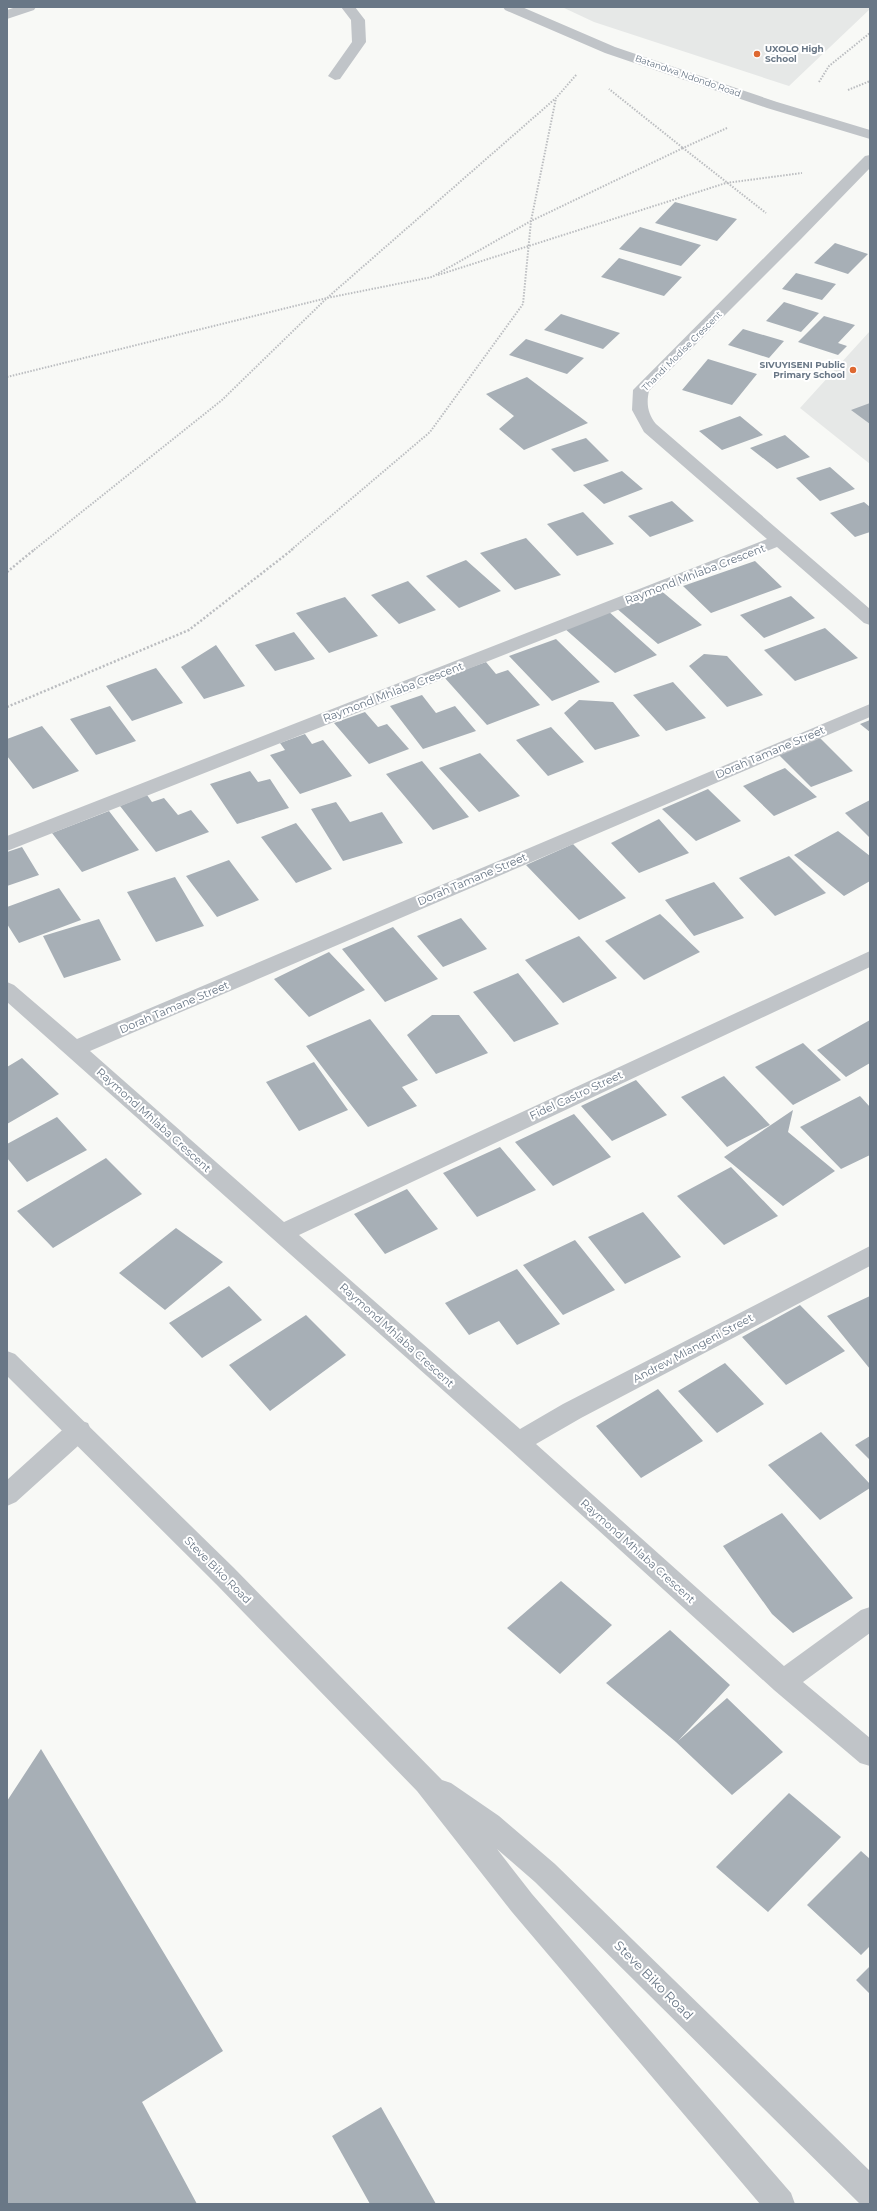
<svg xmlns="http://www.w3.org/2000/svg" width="877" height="2211" font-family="Montserrat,sans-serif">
	<rect width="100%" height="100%" fill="#f8f9f6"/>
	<path fill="#e6e8e7" d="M 562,7 L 870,7 L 870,9 L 789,86 L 594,22 Z
		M 870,331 L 870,464 L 800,408 Z"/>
	<path fill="#a7afb6" d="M 675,202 L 737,219 L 717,241 L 655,223 Z
		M 640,227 L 701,245 L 681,266 L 619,249 Z
		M 835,243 L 868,254 L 848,274 L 814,263 Z
		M 619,258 L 682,277 L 664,296 L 601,277 Z
		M 796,273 L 836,284 L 822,300 L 782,289 Z
		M 784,302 L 819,313 L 801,332 L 766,321 Z
		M 561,314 L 620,333 L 603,349 L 544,330 Z
		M 824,316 L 855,325 L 838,343 L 847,346 L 838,355 L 798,342 Z
		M 743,329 L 784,341 L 769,358 L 728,345 Z
		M 526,339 L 584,358 L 567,374 L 509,355 Z
		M 708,359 L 757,374 L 732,405 L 682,390 Z
		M 527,377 L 588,423 L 524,450 L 499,429 L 514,416 L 486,394 Z
		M 870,403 L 870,424 L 851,410 Z
		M 740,416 L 763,435 L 722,450 L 699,431 Z
		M 785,435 L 810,457 L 777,469 L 750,448 Z
		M 586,438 L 609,461 L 574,472 L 551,449 Z
		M 830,467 L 855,489 L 820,501 L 796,478 Z
		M 622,471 L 643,489 L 604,504 L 583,485 Z
		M 672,501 L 694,521 L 650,537 L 628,516 Z
		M 864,502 L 870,507 L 870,532 L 855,537 L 830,513 Z
		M 583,512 L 614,544 L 577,556 L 547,524 Z
		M 526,538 L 561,575 L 515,590 L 480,553 Z
		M 466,560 L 501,591 L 459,608 L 426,576 Z
		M 755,561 L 782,587 L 711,613 L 683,586 Z
		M 408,581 L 436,610 L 399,624 L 371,595 Z
		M 659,589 L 702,625 L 658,644 L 615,607 Z
		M 791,596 L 815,618 L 764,638 L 740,615 Z
		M 345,597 L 378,636 L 329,653 L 296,613 Z
		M 607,610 L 657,655 L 615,673 L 564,628 Z
		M 825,628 L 858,658 L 795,681 L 764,650 Z
		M 294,632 L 315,659 L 275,671 L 255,645 Z
		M 556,639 L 600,682 L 552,701 L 509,656 Z
		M 216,645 L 245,686 L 204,699 L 181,667 Z
		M 704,654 L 727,656 L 763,695 L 727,707 L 689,666 Z
		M 486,662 L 496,674 L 508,670 L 540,705 L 487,725 L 444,677 Z
		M 156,668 L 183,703 L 132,721 L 106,686 Z
		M 673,682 L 706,718 L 666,731 L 633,695 Z
		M 422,695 L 436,713 L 455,706 L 476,731 L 423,749 L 390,706 Z
		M 579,700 L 613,702 L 640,736 L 595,750 L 564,713 Z
		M 110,706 L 136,741 L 96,755 L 70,719 Z
		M 365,712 L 378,727 L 387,724 L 409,749 L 369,764 L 334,723 Z
		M 870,720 L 870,732 L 860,724 Z
		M 42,726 L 79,771 L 33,789 L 7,756 L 7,739 Z
		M 551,727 L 584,762 L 548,776 L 516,740 Z
		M 305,734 L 312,744 L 323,740 L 352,776 L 300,794 L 270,755 L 285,750 L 280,743 Z
		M 820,738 L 853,771 L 811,787 L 778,754 Z
		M 480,753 L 520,796 L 479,812 L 439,768 Z
		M 422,761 L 469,817 L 433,830 L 386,774 Z
		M 785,768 L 817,797 L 774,816 L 743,786 Z
		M 250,771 L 258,782 L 270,779 L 289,808 L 237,824 L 210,784 Z
		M 708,789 L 741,821 L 696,841 L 662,809 Z
		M 147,795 L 152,802 L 164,798 L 178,815 L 191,810 L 209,832 L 156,852 L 120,806 Z
		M 870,800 L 870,838 L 845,813 Z
		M 336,802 L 350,822 L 382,812 L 403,843 L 343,861 L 311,809 Z
		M 109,811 L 139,850 L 82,872 L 52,833 Z
		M 659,819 L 689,853 L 639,873 L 611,843 Z
		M 296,823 L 332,869 L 296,883 L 261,837 Z
		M 838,831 L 870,856 L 870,881 L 844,896 L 794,855 Z
		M 573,844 L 626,898 L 579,920 L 526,865 Z
		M 22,847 L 39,875 L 7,886 L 7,852 Z
		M 789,856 L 826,893 L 775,916 L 739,878 Z
		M 229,860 L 259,900 L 217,917 L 186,876 Z
		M 175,877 L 204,926 L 156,942 L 127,892 Z
		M 714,882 L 744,918 L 694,936 L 665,900 Z
		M 59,888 L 81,920 L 19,943 L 7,924 L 7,907 Z
		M 660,914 L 700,952 L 644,980 L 605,941 Z
		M 461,918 L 487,949 L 443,967 L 417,936 Z
		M 99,919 L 121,960 L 64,978 L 43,936 Z
		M 393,927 L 438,979 L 385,1002 L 342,949 Z
		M 579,936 L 617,978 L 563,1003 L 525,960 Z
		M 329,952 L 365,990 L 309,1017 L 274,979 Z
		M 518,973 L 559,1024 L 514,1042 L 473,992 Z
		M 432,1015 L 459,1015 L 488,1053 L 436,1074 L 407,1035 Z
		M 370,1019 L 418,1080 L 402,1087 L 417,1106 L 368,1127 L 306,1046 Z
		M 870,1020 L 870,1063 L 846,1077 L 817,1050 Z
		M 803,1043 L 841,1080 L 793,1105 L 755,1067 Z
		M 22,1058 L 59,1094 L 7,1124 L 7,1067 Z
		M 314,1062 L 348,1110 L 299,1131 L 266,1082 Z
		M 724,1076 L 770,1125 L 727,1147 L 681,1097 Z
		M 636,1080 L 667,1115 L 612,1141 L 581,1106 Z
		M 860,1096 L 870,1107 L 870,1155 L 841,1169 L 800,1127 Z
		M 793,1110 L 788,1132 L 835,1171 L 783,1206 L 724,1157 Z
		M 574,1114 L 611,1157 L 553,1186 L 515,1142 Z
		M 57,1117 L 87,1150 L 27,1182 L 7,1158 L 7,1144 Z
		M 500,1147 L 536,1190 L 477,1217 L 443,1173 Z
		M 106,1158 L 142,1194 L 53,1248 L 17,1211 Z
		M 731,1167 L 778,1216 L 724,1245 L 677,1196 Z
		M 407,1189 L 438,1229 L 385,1254 L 354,1214 Z
		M 643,1212 L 681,1257 L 625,1284 L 588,1237 Z
		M 176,1228 L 223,1262 L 165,1310 L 119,1273 Z
		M 575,1240 L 615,1290 L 563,1315 L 523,1265 Z
		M 517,1269 L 560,1324 L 517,1345 L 499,1321 L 469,1335 L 445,1303 Z
		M 229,1286 L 262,1320 L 202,1358 L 169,1323 Z
		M 870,1296 L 870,1369 L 827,1316 Z
		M 800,1305 L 845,1351 L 786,1385 L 742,1337 Z
		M 306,1315 L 346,1355 L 270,1411 L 229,1365 Z
		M 725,1363 L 764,1404 L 717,1433 L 678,1391 Z
		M 658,1389 L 703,1441 L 641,1478 L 596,1426 Z
		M 821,1432 L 870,1484 L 870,1488 L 820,1520 L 768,1465 Z
		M 870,1436 L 870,1460 L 855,1445 Z
		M 782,1513 L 853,1598 L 793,1633 L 772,1614 L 723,1546 Z
		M 561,1581 L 612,1625 L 560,1674 L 507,1628 Z
		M 670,1630 L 730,1685 L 678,1741 L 727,1698 L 783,1752 L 732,1795 L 676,1742 L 606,1683 Z
		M 41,1749 L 223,2051 L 142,2102 L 197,2204 L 7,2204 L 7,1801 Z
		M 789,1793 L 841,1837 L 768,1912 L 716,1867 Z
		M 861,1851 L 870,1859 L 870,1946 L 861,1955 L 807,1905 Z
		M 870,1966 L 870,1994 L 856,1980 Z
		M 381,2107 L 436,2204 L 370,2204 L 332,2136 Z"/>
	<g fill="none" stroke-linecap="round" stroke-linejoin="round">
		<path stroke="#bbbdc0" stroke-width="2" stroke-dasharray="1.5 1.5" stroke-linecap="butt" d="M 819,82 L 829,66 L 870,33
			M 848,90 L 870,81
			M 727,128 L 683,148 L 766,213
			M 438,275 L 726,183 L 802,173
			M 7,377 L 327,298 L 432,277 L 531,221 L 683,148 L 609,89
			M 34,550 L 222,400 L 327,298 L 556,98 L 577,74
			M 291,550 L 430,432 L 523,304 L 531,221 L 556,98"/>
		<path stroke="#bbbdc0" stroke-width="2.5" stroke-dasharray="2 2" stroke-linecap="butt" d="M 7,572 L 35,549
			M 7,707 L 189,630 L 293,549"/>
		<path fill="#c0c4c8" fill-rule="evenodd" d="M 16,7 L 36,7 L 34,10 L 7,19 L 7,10 Z
			M 341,7 L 355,7 L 365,20 L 366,42 L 340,79 L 335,80 L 328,76 L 352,42 L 351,20 Z
			M 79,1420 L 88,1423 L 91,1430 L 88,1437 L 16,1502 L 7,1506 L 7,1480 L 70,1423 Z"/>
		<path fill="#c0c4c8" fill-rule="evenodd" d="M 503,7 L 522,7 L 615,47 L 777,102 L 870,130 L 870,139 L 767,108 L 605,53 L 505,10 Z
			M 870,155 L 870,168 L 801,239 L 649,391 C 646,404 648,414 656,424 L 870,609 L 870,625 L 864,623 L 777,547 L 7,851 L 7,836 L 767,539 L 644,432 L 632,410 L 633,390 L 865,156 Z
			M 870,704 L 870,717 L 90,1051 L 284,1222 L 870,951 L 870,967 L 299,1235 L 520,1429 L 563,1404 L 870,1246 L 870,1266 L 581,1418 L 536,1444 L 784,1666 L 861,1610 L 870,1607 L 870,1633 L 803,1682 L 870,1738 L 870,1766 L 860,1763 L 774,1690 L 509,1449 L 7,1002 L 7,982 L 14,985 L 77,1039 Z"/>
		<path fill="#c0c4c8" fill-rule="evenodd" d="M 7,1351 L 15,1354 L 234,1568 L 442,1780 L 451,1783 L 499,1816 L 555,1864 L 870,2171 L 870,2204 L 859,2203 L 535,1882 L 497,1849 L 532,1894 L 791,2193 L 795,2204 L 760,2204 L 512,1912 L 417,1791 L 216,1584 L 7,1376 Z"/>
	</g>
	<g fill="#de6831" stroke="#fff" stroke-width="1.5">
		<circle cx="757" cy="54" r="4"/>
		<circle cx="853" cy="370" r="4"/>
	</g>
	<g text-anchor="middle" stroke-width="4" stroke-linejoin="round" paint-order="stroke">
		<g font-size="9" font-weight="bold" fill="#697786" stroke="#fff" text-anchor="start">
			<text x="765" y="52">UXOLO High<tspan x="765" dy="10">School</tspan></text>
			<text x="845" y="368" text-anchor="end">SIVUYISENI Public<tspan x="845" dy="10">Primary School</tspan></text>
		</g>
		<g font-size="9" fill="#697786" stroke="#fff">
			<text transform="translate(688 76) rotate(19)" y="3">Batandwa Ndondo Road</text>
			<text transform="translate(682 351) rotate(-45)" y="3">Thandi Modise Crescent</text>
		</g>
		<g font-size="11" fill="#697786" stroke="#fff">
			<text transform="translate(695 574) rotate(-21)" y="4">Raymond Mhlaba Crescent</text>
			<text transform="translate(393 692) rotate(-21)" y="4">Raymond Mhlaba Crescent</text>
			<text transform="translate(770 752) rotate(-23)" y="4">Dorah Tamane Street</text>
			<text transform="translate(472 879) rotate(-23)" y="4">Dorah Tamane Street</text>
			<text transform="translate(174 1007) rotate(-23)" y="4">Dorah Tamane Street</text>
			<text transform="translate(576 1095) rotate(-25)" y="4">Fidel Castro Street</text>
			<text transform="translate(154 1120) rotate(42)" y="4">Raymond Mhlaba Crescent</text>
			<text transform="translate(397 1335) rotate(42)" y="4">Raymond Mhlaba Crescent</text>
			<text transform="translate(693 1348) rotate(-28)" y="4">Andrew Mlangeni Street</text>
			<text transform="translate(638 1551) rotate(42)" y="4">Raymond Mhlaba Crescent</text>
			<text transform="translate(218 1570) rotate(45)" y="4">Steve Biko Road</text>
		</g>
		<g font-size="13" fill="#697786" stroke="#fff">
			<text transform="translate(654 1980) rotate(45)" y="5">Steve Biko Road</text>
		</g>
	</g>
	<rect width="877" height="2211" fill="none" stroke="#697786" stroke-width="16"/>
</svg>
